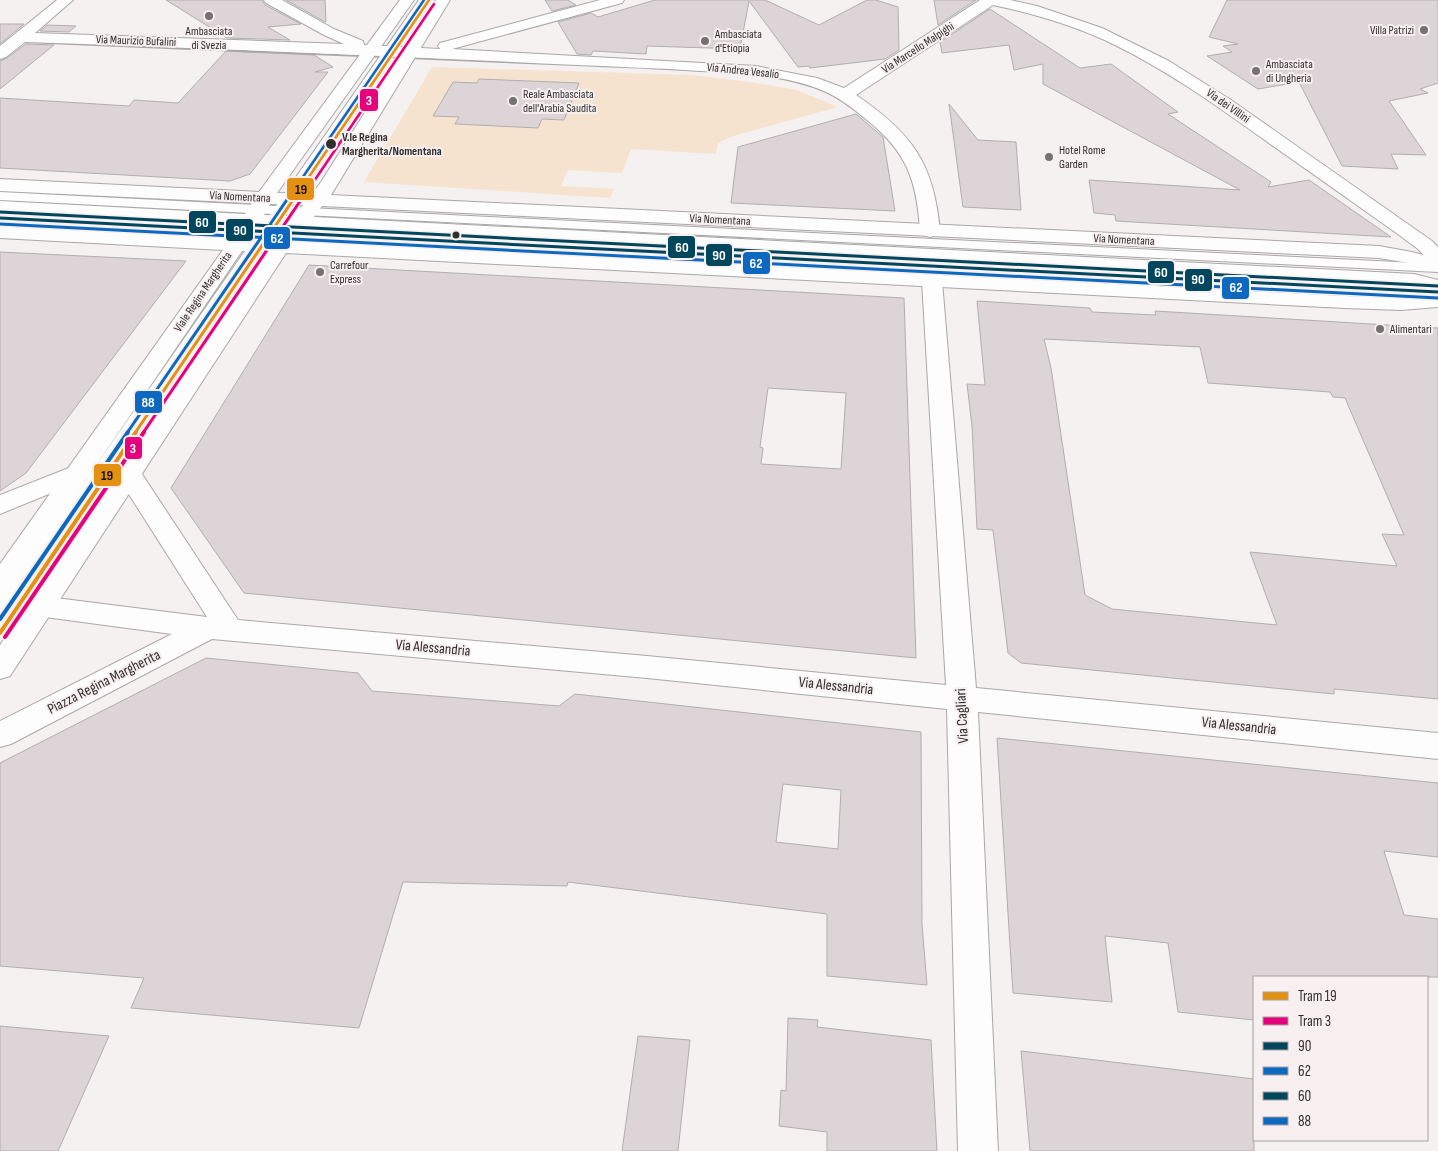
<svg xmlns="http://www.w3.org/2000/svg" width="1438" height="1151" viewBox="0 0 1438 1151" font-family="'Sofia Sans Condensed',sans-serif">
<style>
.green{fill:#f5e3d0}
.building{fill:#ddd4d8;stroke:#b1aeaf;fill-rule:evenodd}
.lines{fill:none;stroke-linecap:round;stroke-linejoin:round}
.lane-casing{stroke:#aaa7a7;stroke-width:2}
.street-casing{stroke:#aaa7a7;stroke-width:2}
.secondary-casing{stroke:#aaa7a7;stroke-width:2}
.lane{fill:#fefdfd;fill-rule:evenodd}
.street{fill:#fefdfd;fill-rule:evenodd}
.secondary{fill:#fefdfd;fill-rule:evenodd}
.bus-1-casing{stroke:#f7eff0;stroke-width:6}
.bus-2-casing{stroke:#f7eff0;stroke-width:6}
.bus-3-casing{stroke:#f7eff0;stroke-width:6}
.bus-4-far2-casing{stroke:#f7eff0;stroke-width:5}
.bus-4-far1-casing{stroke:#f7eff0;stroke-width:6}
.bus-4-casing{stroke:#f7eff0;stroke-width:8}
.bus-1{stroke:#00475d;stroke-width:3}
.bus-2{stroke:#0c69bf;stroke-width:3}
.bus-3{stroke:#00475d;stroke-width:3}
.bus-4-far2{stroke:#0c69bf;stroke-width:2.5}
.bus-4-far1{stroke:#0c69bf;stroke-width:3}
.bus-4{stroke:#0c69bf;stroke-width:4}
.tram-1-far2-casing{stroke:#f7eff0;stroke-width:5}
.tram-1-far1-casing{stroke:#f7eff0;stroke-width:6}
.tram-1-casing{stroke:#f7eff0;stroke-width:8}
.tram-2-far2-casing{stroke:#f7eff0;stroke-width:5}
.tram-2-far1-casing{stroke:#f7eff0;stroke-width:6}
.tram-2-casing{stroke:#f7eff0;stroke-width:8}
.tram-1-far2{stroke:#e49111;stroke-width:2.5}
.tram-1-far1{stroke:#e49111;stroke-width:3}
.tram-1{stroke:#e49111;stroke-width:4}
.tram-2-far2{stroke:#e5007d;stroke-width:2.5}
.tram-2-far1{stroke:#e5007d;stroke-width:3}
.tram-2{stroke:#e5007d;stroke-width:4}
.poi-dot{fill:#767272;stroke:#f7eff0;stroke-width:2}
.stop-dot{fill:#312e2e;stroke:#f7eff0;stroke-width:2}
.labels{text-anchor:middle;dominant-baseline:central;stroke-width:4;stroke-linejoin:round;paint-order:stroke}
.far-poi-label{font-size:12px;fill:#312e2e;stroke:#f7eff0;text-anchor:start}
.far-street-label{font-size:12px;fill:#312e2e;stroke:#f7eff0}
.far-stop-label{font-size:12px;font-weight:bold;fill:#312e2e;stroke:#f7eff0;text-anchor:start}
.street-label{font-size:15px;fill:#312e2e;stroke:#f7eff0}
.line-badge{stroke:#f7eff0;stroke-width:2}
.badge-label{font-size:14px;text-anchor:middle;font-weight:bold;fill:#fff}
.pale-badge-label{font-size:14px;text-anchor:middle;font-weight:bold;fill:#111}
</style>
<rect width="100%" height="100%" fill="#f5f1f1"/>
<path class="green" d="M 432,67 L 692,75 L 750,82 L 797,90 L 838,107 L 730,137 L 718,143 L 716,154 L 631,149 L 622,173 L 568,170 L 561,186 L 614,189 L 610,198 L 364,182 Z"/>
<path class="building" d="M 166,0 L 262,0 L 265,5 L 301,24 L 268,27 L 290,40 L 227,38 Z
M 286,0 L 325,0 L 326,22 L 325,22 Z
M 545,0 L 568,0 L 576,5 L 552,11 Z
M 655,0 L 765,0 L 819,25 L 867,0 L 876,0 L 898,7 L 899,50 L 885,59 L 810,68 L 809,66 L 798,67 L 749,1 L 740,49 L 647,46 L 646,54 L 593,51 L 591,55 L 577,54 L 558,22 L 591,13 L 598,17 Z
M 934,0 L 976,0 L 938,25 Z
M 1227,0 L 1438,0 L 1438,83 L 1420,89 L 1428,93 L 1389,101 L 1426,155 L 1391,154 L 1398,169 L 1342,166 L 1299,82 L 1258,89 L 1207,56 L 1232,52 L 1223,46 L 1238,44 L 1209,37 Z
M 990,9 L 1080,68 L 1111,64 L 1178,112 L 1168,114 L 1271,182 L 1268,187 L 1309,180 L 1391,237 L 1116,221 L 1115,215 L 1094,213 L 1089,180 L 1240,190 L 1043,84 L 1043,64 L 1014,70 L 1009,45 L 942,53 L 940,42 Z
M 0,24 L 24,24 L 0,44 Z
M 47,25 L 76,26 L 69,32 L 40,31 Z
M 26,44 L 54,45 L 0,89 L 0,61 L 7,58 Z
M 226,51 L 314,55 L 333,67 L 315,72 L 328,72 L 250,174 L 230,181 L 0,168 L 0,98 L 129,106 L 134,100 L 178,103 Z
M 479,79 L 579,83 L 564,120 L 542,119 L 538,128 L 455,124 L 459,117 L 433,116 L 453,82 L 477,83 Z
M 949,104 L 978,140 L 1016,142 L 1021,210 L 963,207 Z
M 856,114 L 883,137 L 895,211 L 731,203 L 738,147 Z
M 0,252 L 186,261 L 26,473 L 0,491 Z
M 309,265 L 904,298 L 916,658 L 244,593 L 171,488 ZM 768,388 L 846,393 L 841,469 L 761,464 L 763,448 L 760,447 Z
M 977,301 L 1090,308 L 1092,312 L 1156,315 L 1155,311 L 1438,328 L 1438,699 L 1334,689 L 1334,694 L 1021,663 L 1008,653 L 993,530 L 977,529 L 972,426 L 967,384 L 985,385 ZM 1044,339 L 1200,347 L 1208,383 L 1330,392 L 1333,397 L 1345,398 L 1404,535 L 1382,534 L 1397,566 L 1250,552 L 1277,625 L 1112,609 L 1085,595 L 1051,368 Z
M 206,658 L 358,673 L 372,691 L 559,706 L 575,694 L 921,732 L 922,924 L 927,985 L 827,976 L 827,914 L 568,882 L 567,886 L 403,882 L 359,1028 L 131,1008 L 144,978 L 0,966 L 0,763 ZM 783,784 L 841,790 L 838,849 L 776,842 Z
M 997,738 L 1438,783 L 1438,857 L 1384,851 L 1404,915 L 1438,919 L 1438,977 L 1254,977 L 1254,1020 L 1178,1012 L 1168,943 L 1105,936 L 1112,1002 L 1013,993 Z
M 788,1018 L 818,1020 L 817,1027 L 931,1040 L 937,1151 L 827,1151 L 827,1132 L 779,1126 L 781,1090 L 786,1091 Z
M 0,1026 L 109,1036 L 58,1151 L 0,1151 Z
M 638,1036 L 690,1040 L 678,1151 L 622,1151 Z
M 1021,1051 L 1254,1079 L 1254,1151 L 1030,1151 Z"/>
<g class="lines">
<defs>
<path id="lane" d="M 419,0 L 429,0 L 289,207 L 1438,264 L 1438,272 L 284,214 L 275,228 L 1438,288 L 1438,296 L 269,236 L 7,624 L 0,626 L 0,604 L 256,235 L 0,222 L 0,214 L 261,227 L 271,214 L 0,200 L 0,192 L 276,206 Z"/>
<path id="street" d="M 57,0 L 73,0 L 35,33 L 344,44 L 324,35 L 266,3 L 264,0 L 282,0 L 334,29 L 363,41 L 364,45 L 440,49 L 438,46 L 440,43 L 600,0 L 624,0 L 622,3 L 452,49 L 756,66 L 817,78 L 844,88 L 980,0 L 1010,0 L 1037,6 L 1102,28 L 1169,61 L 1231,100 L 1432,241 L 1438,247 L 1438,265 L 1431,263 L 1418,249 L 1395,232 C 1350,200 1304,168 1259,136 C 1213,103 1166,70 1115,45 C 1076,26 1035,14 993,5 L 856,95 C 912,133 934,163 940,231 L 937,235 L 930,237 L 923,235 L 920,231 C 917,181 907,152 867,120 C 854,109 841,99 826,92 C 787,75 742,73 700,71 C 659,68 618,67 577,65 C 393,56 209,48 25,42 L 6,57 L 0,59 L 0,46 Z
M 932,275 L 939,277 L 942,281 L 976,688 L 1438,733 L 1438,759 L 978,712 L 998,1151 L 958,1151 L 947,709 L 647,678 L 212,639 L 11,744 L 0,747 L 0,721 L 172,634 L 0,611 L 0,591 L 207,617 L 116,474 L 120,468 L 129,466 L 138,468 L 238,620 L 647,656 L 946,685 L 922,281 L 925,277 Z
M 79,464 L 88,466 L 92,472 L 88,478 L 0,514 L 0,495 Z"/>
<path id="secondary" d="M 400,0 L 414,0 L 277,193 L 312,194 L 321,182 L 436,0 L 450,0 L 331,195 L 1379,246 L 1412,252 L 1438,259 L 1438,272 L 1409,263 L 1379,258 L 322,206 L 314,217 L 1414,274 L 1438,280 L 1438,293 L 1413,286 L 305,229 L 295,241 L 1344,296 L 1401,298 L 1438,295 L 1438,307 L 1401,310 L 1344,308 L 286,253 L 10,676 L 0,679 L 0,645 L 266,252 L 242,251 L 10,592 L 0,595 L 0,564 L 223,250 L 0,238 L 0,226 L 230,238 L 238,225 L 0,213 L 0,201 L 245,214 L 252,203 L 0,191 L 0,179 L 259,192 ZM 270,204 L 303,205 L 294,216 L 264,215 ZM 257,226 L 285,228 L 275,240 L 249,239 Z"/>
</defs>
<use href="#lane" class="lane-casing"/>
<use href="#street" class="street-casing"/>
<use href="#secondary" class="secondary-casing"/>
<use href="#lane" class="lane"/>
<use href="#street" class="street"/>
<use href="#secondary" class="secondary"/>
<defs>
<path id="bus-1" d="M 0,218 L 1438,292"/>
<path id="bus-2" d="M 0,224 L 1438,298"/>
<path id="bus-3" d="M 0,212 L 1438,286"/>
<path id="bus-4-far2" d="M 294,190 L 424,0"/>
<path id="bus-4-far1" d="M 127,433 L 295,188"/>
<path id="bus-4" d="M 0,619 L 128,432"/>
</defs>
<use href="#bus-1" class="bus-1-casing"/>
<use href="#bus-2" class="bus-2-casing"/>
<use href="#bus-3" class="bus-3-casing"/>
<use href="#bus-4-far2" class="bus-4-far2-casing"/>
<use href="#bus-4-far1" class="bus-4-far1-casing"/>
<use href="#bus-4" class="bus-4-casing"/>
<use href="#bus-1" class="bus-1"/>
<use href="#bus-2" class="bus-2"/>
<use href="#bus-3" class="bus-3"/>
<use href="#bus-4-far2" class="bus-4-far2"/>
<use href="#bus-4-far1" class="bus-4-far1"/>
<use href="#bus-4" class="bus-4"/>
<defs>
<path id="tram-1-far2" d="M 300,190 L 429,0"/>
<path id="tram-1-far1" d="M 135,433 L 301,188"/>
<path id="tram-1" d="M 0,633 L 136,432"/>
<path id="tram-2-far2" d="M 308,190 L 434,4"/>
<path id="tram-2-far1" d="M 143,433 L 309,188"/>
<path id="tram-2" d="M 5,637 L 144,432"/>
</defs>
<use href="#tram-1-far2" class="tram-1-far2-casing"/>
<use href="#tram-1-far1" class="tram-1-far1-casing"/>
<use href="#tram-1" class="tram-1-casing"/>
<use href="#tram-2-far2" class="tram-2-far2-casing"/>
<use href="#tram-2-far1" class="tram-2-far1-casing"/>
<use href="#tram-2" class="tram-2-casing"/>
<use href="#tram-1-far2" class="tram-1-far2"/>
<use href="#tram-1-far1" class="tram-1-far1"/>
<use href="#tram-1" class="tram-1"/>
<use href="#tram-2-far2" class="tram-2-far2"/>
<use href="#tram-2-far1" class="tram-2-far1"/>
<use href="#tram-2" class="tram-2"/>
</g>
<g class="poi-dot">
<circle cx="209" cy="16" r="5"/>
<circle cx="1424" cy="30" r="5"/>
<circle cx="705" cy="41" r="5"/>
<circle cx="1256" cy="71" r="5"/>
<circle cx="513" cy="101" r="5"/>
<circle cx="1049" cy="157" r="5"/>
<circle cx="320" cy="272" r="5"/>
<circle cx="1380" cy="329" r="5"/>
</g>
<g class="stop-dot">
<circle cx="331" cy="144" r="6"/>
<circle cx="456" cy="235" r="4.5"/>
</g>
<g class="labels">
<g class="far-poi-label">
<text x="1414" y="30" text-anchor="end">Villa Patrizi</text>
<text x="209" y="31" text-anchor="middle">Ambasciata<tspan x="209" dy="14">di Svezia</tspan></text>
<text x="715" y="34">Ambasciata<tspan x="715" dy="14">d'Etiopia</tspan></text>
<text x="1266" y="64">Ambasciata<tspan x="1266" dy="14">di Ungheria</tspan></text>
<text x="523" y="94">Reale Ambasciata<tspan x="523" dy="14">dell'Arabia Saudita</tspan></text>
<text x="1059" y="150">Hotel Rome<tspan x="1059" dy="14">Garden</tspan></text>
<text x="330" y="265">Carrefour<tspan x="330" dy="14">Express</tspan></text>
<text x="1390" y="329">Alimentari</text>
</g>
<g class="far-street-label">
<text transform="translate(136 41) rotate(2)">Via Maurizio Bufalini</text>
<text transform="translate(918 48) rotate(-33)">Via Marcello Malpighi</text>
<text transform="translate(743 71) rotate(6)">Via Andrea Vesalio</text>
<text transform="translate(1228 106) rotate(35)">Via dei Villini</text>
<text transform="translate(240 197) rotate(3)">Via Nomentana</text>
<text transform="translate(720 220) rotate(3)">Via Nomentana</text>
<text transform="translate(1124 240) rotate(3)">Via Nomentana</text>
<text transform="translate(203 292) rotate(-56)">Viale Regina Margherita</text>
</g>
<g class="far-stop-label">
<text x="342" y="137">V.le Regina<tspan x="342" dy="14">Margherita/Nomentana</tspan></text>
</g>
<g class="street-label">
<text transform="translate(433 648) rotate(5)">Via Alessandria</text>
<text transform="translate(104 682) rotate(-27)">Piazza Regina Margherita</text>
<text transform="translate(836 686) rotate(6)">Via Alessandria</text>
<text transform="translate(962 716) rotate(-93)">Via Cagliari</text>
<text transform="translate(1239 726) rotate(6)">Via Alessandria</text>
</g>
</g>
<g class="line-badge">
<rect x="359" y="88" width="20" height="24" rx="5" fill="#e5007d"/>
<rect x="286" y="177" width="29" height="24" rx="5" fill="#e49111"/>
<rect x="188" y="210" width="29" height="24" rx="5" fill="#00475d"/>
<rect x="225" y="218" width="29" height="24" rx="5" fill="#00475d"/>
<rect x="263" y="226" width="28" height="24" rx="5" fill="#0c69bf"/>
<rect x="667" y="235" width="29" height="24" rx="5" fill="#00475d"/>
<rect x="705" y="243" width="28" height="24" rx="5" fill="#00475d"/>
<rect x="742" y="251" width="29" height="24" rx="5" fill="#0c69bf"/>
<rect x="1147" y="260" width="28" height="24" rx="5" fill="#00475d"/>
<rect x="1184" y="268" width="29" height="24" rx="5" fill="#00475d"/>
<rect x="1221" y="276" width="29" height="24" rx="5" fill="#0c69bf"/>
<rect x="134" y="390" width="29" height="24" rx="5" fill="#0c69bf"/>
<rect x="124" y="436" width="19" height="24" rx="5" fill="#e5007d"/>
<rect x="93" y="463" width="29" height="24" rx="5" fill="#e49111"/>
</g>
<g class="badge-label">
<text x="369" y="105">3</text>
<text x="202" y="227">60</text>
<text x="240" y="235">90</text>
<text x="277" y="243">62</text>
<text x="682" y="252">60</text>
<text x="719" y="260">90</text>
<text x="756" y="268">62</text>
<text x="1161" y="277">60</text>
<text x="1198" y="284">90</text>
<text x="1236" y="292">62</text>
<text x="148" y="407">88</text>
<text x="133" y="453">3</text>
</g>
<g class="pale-badge-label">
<text x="301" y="194">19</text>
<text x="107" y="480">19</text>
</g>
<rect x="1253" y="976" width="175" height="165" fill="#f7eff0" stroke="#a8a2a2"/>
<rect x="1263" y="992" width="25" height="8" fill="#e49111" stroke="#a8a2a2"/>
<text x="1298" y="1001" font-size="15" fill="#312e2e">Tram 19</text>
<rect x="1263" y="1017" width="25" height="8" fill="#e5007d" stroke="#a8a2a2"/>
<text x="1298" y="1026" font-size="15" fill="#312e2e">Tram 3</text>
<rect x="1263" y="1042" width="25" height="8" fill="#00475d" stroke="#a8a2a2"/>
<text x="1298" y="1051" font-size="15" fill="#312e2e">90</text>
<rect x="1263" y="1067" width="25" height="8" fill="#0c69bf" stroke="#a8a2a2"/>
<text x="1298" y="1076" font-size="15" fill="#312e2e">62</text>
<rect x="1263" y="1092" width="25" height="8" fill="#00475d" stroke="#a8a2a2"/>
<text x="1298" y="1101" font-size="15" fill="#312e2e">60</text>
<rect x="1263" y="1117" width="25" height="8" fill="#0c69bf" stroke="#a8a2a2"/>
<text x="1298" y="1126" font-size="15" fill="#312e2e">88</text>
</svg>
